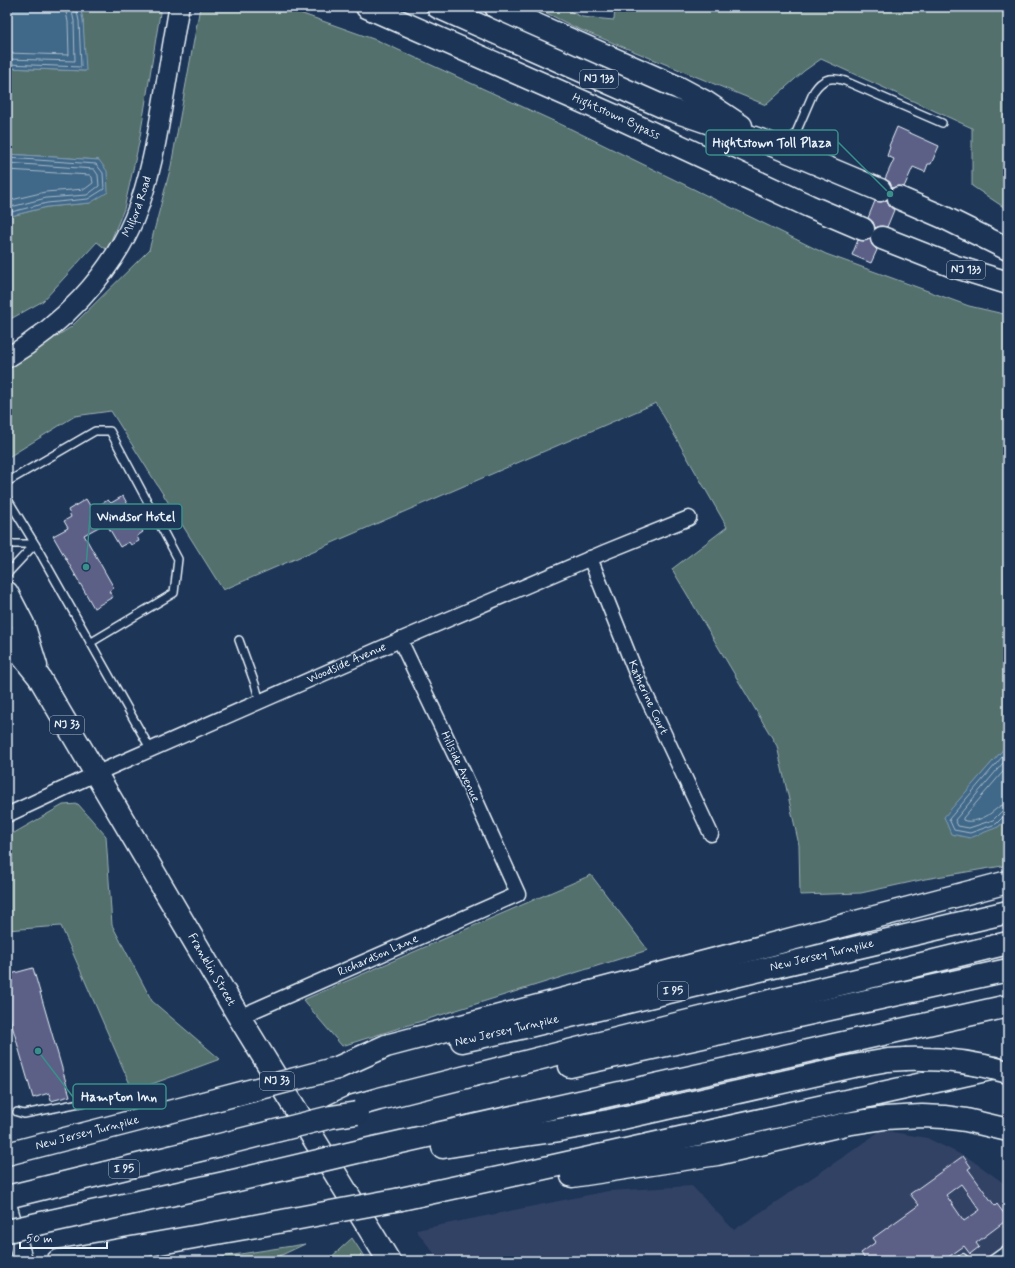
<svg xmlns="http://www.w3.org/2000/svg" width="1015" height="1268" viewBox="0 0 1015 1268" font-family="Mynerve,sans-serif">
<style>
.built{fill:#304265}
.green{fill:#536f6d;stroke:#9eb0b2}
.water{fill:#406788;stroke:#839eb5}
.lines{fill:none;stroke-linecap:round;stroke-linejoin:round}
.shore{stroke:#a5bacb;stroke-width:1}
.building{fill:#5b6187;stroke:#e8f1f8;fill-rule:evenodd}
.lane-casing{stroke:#e8f1f8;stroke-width:10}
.street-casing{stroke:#e8f1f8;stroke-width:17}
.secondary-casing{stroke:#e8f1f8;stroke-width:22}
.primary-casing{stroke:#e8f1f8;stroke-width:25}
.highway-casing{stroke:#e8f1f8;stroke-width:25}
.lane{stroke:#1d3557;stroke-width:7}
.street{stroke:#1d3557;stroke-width:14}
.secondary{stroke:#1d3557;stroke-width:19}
.primary{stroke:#1d3557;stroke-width:22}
.highway{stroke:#1d3557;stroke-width:22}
.highway-bridge-casing{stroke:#e8f1f8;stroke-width:25;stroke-linecap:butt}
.highway-bridge{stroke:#1d3557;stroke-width:22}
.labels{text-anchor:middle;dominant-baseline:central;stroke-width:3;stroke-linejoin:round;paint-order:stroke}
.shield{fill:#1d3557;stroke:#abb9c8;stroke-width:1}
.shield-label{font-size:11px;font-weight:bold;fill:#e8f1f8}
.street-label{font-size:12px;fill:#e8f1f8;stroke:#1d3557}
.leader{fill:none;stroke:#3a8f8a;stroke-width:1.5}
.callout-dot{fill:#3a8f8a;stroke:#1d3557;stroke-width:1.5}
.callout{fill:#1d3557;stroke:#3a8f8a;stroke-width:1.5}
.callout-label{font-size:13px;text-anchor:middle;font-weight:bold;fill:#e8f1f8}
</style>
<rect width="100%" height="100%" fill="#1d3557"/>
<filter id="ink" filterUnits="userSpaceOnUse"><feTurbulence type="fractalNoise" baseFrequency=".025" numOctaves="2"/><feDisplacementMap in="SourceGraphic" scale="8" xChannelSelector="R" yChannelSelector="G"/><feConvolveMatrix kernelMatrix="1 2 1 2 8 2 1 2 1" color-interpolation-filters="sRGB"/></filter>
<g filter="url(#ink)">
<path class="built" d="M 881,1130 L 927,1138 L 970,1159 L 1008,1186 L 1008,1261 L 440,1261 L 416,1230 L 608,1191 L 692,1186 L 734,1230 L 861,1145 Z"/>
<path class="green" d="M 80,7 L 161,7 L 139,143 L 124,209 L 107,250 L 97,242 L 43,301 L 7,321 L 7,217 L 47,207 L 90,203 L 99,160 L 7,154 L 7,68 L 85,71 L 83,20 Z
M 200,7 L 283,7 L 379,41 L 571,129 L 826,254 L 969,306 L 1008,315 L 1008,744 L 944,818 L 998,827 L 1008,818 L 1008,865 L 925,879 L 861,893 L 800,895 L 799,845 L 777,746 L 672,569 L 727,527 L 656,403 L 223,590 L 111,411 L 75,416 L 7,458 L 7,368 L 71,327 L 149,250 L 171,166 Z
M 535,7 L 561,7 L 582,17 L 614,20 L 615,7 L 1008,7 L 1008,210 L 972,186 L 972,128 L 821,59 L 804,71 L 766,105 L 574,27 Z
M 78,804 L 106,836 L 112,925 L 152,1001 L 220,1059 L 133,1091 L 61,926 L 7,930 L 7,837 L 63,805 Z
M 591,875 L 648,950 L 342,1046 L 303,1000 Z
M 352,1238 L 367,1261 L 327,1261 Z
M 305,1244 L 269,1261 L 195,1261 Z"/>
<path class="water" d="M 7,7 L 80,7 L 83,20 L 86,71 L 7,68 Z
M 7,154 L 99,160 L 107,171 L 108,192 L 90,203 L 47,207 L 7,217 Z
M 1008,744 L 1008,818 L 998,827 L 970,838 L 951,834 L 944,817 Z"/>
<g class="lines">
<path class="shore" d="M 7,53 L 69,55 L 68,22 L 65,7
M 7,59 L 75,61 L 74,21 L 71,7
M 7,64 L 81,67 L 79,21 L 76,7
M 7,158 L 96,164 L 103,173 L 104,189 L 88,199 L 47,203 L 7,213
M 7,163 L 94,169 L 98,175 L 99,186 L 87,195 L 46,198 L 7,208
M 7,170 L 90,175 L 92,177 L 93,183 L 85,189 L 45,192 L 7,201
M 1008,750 L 949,819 L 954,830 L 970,833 L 996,824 L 1004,816 L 1008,815
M 1008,757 L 955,820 L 958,826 L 969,828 L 993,820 L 1002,811 L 1008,810
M 1008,766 L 963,818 L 963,820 C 970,824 985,818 991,813 C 997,809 1000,804 1008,804"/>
</g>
<path class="building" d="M 897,127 L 939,146 L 931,164 L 928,164 L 925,172 L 913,167 L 904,187 L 898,186 L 892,188 L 890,182 L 885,179 L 894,159 L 887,156 L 890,147 L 889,146 Z
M 887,200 L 889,206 L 894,210 L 887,227 L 881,226 L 875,228 L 873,222 L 868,218 L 875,201 L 881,202 Z
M 870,239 L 872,245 L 877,250 L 871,263 L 852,255 L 858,240 L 864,241 Z
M 123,496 L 143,532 L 137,536 L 139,541 L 131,545 L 129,542 L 120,547 L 106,523 L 84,535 L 114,588 L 109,591 L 113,597 L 94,608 L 53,536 L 68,528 L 64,521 L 71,517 L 68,510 L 86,499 L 92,509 L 108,500 L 111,503 Z
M 33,968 L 70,1096 L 51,1101 L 49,1093 L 33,1098 L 7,1008 L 7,975 Z
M 963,1156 L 971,1167 L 968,1169 L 995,1206 L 997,1204 L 1008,1219 L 976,1243 L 979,1247 L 970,1254 L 964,1246 L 943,1261 L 866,1261 L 861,1253 L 876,1242 L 873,1238 L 919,1205 L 910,1194 ZM 961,1184 L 980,1210 L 964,1221 L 946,1195 Z"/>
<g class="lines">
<defs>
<path id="lane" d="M 789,149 L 814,91 C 822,79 831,76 845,81 L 942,123
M 7,482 L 95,431 L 110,431 L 178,559 L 174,593 L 90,643
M 7,498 L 35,544 L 151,750
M 7,544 L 35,544
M 7,574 L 35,544
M 239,640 L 255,684 L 260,702
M 17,1112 L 24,1114 L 90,1101 L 121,1092
M 959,1261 L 963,1258 L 966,1261
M 990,1261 L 1008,1248"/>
<g id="street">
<path id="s1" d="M 590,558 L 638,678 L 711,834"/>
<path id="s2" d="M 7,815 L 95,774 L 400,640 L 605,552 L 689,518"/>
<path id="s3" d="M 239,1017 L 518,894 L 464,774 L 400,640"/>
</g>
<g id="secondary">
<path id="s4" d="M 7,358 C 61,326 109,277 134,219 C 150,180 157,138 164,96 C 169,67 174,37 179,7"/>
<path d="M 7,1206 L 23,1261"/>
</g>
<g id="primary">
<path d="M 7,593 L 23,624 L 36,666"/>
<path id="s5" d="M 7,637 L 39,677 L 239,1017 L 389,1261"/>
</g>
<g id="highway">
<path id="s6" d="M 367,7 L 615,116 L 809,206 L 863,229"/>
<path d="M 438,7 L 666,108 L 763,141 L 880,190"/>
<path d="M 496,7 L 679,88 L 705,102 L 741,126"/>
<path d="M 899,198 L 943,217 L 1008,249"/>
<path d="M 882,238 L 953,266 L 1008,283"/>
<path id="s7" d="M 462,1041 L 529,1026 L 722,979 L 1008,912"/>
<path d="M 570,1066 L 1008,970"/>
<path d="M 337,1068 L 386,1046 L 1008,882"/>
<path d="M 335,1115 L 354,1106 L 379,1099 L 652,1030 L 1008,943"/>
<path d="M 443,1147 L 480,1141 L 559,1130 L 609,1121 L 854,1066 L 888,1060 L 905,1059"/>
<path d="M 365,1150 L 1008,1006"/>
<path id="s8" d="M 7,1154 L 192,1106"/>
<path d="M 572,1176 L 717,1154 L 846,1124 L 885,1118 L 922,1116 L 944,1117 L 966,1120 L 1008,1130"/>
<path d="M 7,1197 L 216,1146"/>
<path d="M 401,1199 L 531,1171 L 995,1068"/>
<path d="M 42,1223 L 229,1182"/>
<path d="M 58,1261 L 245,1228"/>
</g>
</defs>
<use href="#lane" class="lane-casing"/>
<use href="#street" class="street-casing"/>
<use href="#secondary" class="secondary-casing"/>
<use href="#primary" class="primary-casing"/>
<use href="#highway" class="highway-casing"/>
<use href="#lane" class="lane"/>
<use href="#street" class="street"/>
<use href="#secondary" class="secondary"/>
<use href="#primary" class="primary"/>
<use href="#highway" class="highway"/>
<defs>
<path id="highway-bridge" d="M 905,1059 C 941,1058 974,1062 1008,1072
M 192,1106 L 337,1068
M 216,1146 L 331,1117 L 357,1113
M 229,1182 L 365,1150
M 245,1228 L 401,1199
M 7,1231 L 42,1223"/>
</defs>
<use href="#highway-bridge" class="highway-bridge-casing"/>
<use href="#highway-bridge" class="highway-bridge"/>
</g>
</g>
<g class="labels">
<g class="shield">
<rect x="580" y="70" width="38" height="18" rx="3"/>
<rect x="947" y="261" width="38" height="18" rx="3"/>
<rect x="50" y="716" width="34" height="18" rx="3"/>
<rect x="658" y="982" width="30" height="18" rx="3"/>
<rect x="260" y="1072" width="34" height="18" rx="3"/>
<rect x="109" y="1160" width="30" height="18" rx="3"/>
</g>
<g class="shield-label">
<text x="599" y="79">NJ 133</text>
<text x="966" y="270">NJ 133</text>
<text x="67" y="725">NJ 33</text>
<text x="673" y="991">I 95</text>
<text x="277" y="1081">NJ 33</text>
<text x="124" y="1169">I 95</text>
</g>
<g class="street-label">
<text stroke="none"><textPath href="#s6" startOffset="272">Hightstown Bypass</textPath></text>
<text stroke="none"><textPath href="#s4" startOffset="204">Milford Road</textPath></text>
<text stroke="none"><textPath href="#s2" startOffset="372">Woodside Avenue</textPath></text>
<text stroke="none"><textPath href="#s1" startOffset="151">Katherine Court</textPath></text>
<text transform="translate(460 767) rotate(65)">Hillside Avenue</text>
<text stroke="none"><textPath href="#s7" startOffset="370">New Jersey Turnpike</textPath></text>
<text stroke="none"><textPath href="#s3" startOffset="152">Richardson Lane</textPath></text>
<text stroke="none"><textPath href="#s5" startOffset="391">Franklin Street</textPath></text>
<text transform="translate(507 1031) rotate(-13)">New Jersey Turnpike</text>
<text stroke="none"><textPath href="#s8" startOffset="83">New Jersey Turnpike</textPath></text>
</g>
</g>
<path class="leader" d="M890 194L838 142M86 567L90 516M38 1051L73 1097"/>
<g class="callout-dot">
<circle cx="890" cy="194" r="4"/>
<circle cx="86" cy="567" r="4"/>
<circle cx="38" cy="1051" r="4"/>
</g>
<g class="callout">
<rect x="706" y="130" width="132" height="25" rx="4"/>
<rect x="90" y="504" width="92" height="25" rx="4"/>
<rect x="73" y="1084" width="93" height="25" rx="4"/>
</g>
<g class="callout-label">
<text x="772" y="147">Hightstown Toll Plaza</text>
<text x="136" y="521">Windsor Hotel</text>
<text x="119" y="1101">Hampton Inn</text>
</g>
<rect width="1015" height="1268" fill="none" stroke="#1d3557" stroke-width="24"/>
<rect x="12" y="12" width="991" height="1244" fill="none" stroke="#e8f1f8" stroke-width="1.5" filter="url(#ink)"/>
<path d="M20 1242v6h87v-6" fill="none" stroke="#e8f1f8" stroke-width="2"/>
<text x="26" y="1242" font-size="12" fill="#e8f1f8" stroke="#1d3557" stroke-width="3" paint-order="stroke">50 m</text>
</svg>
